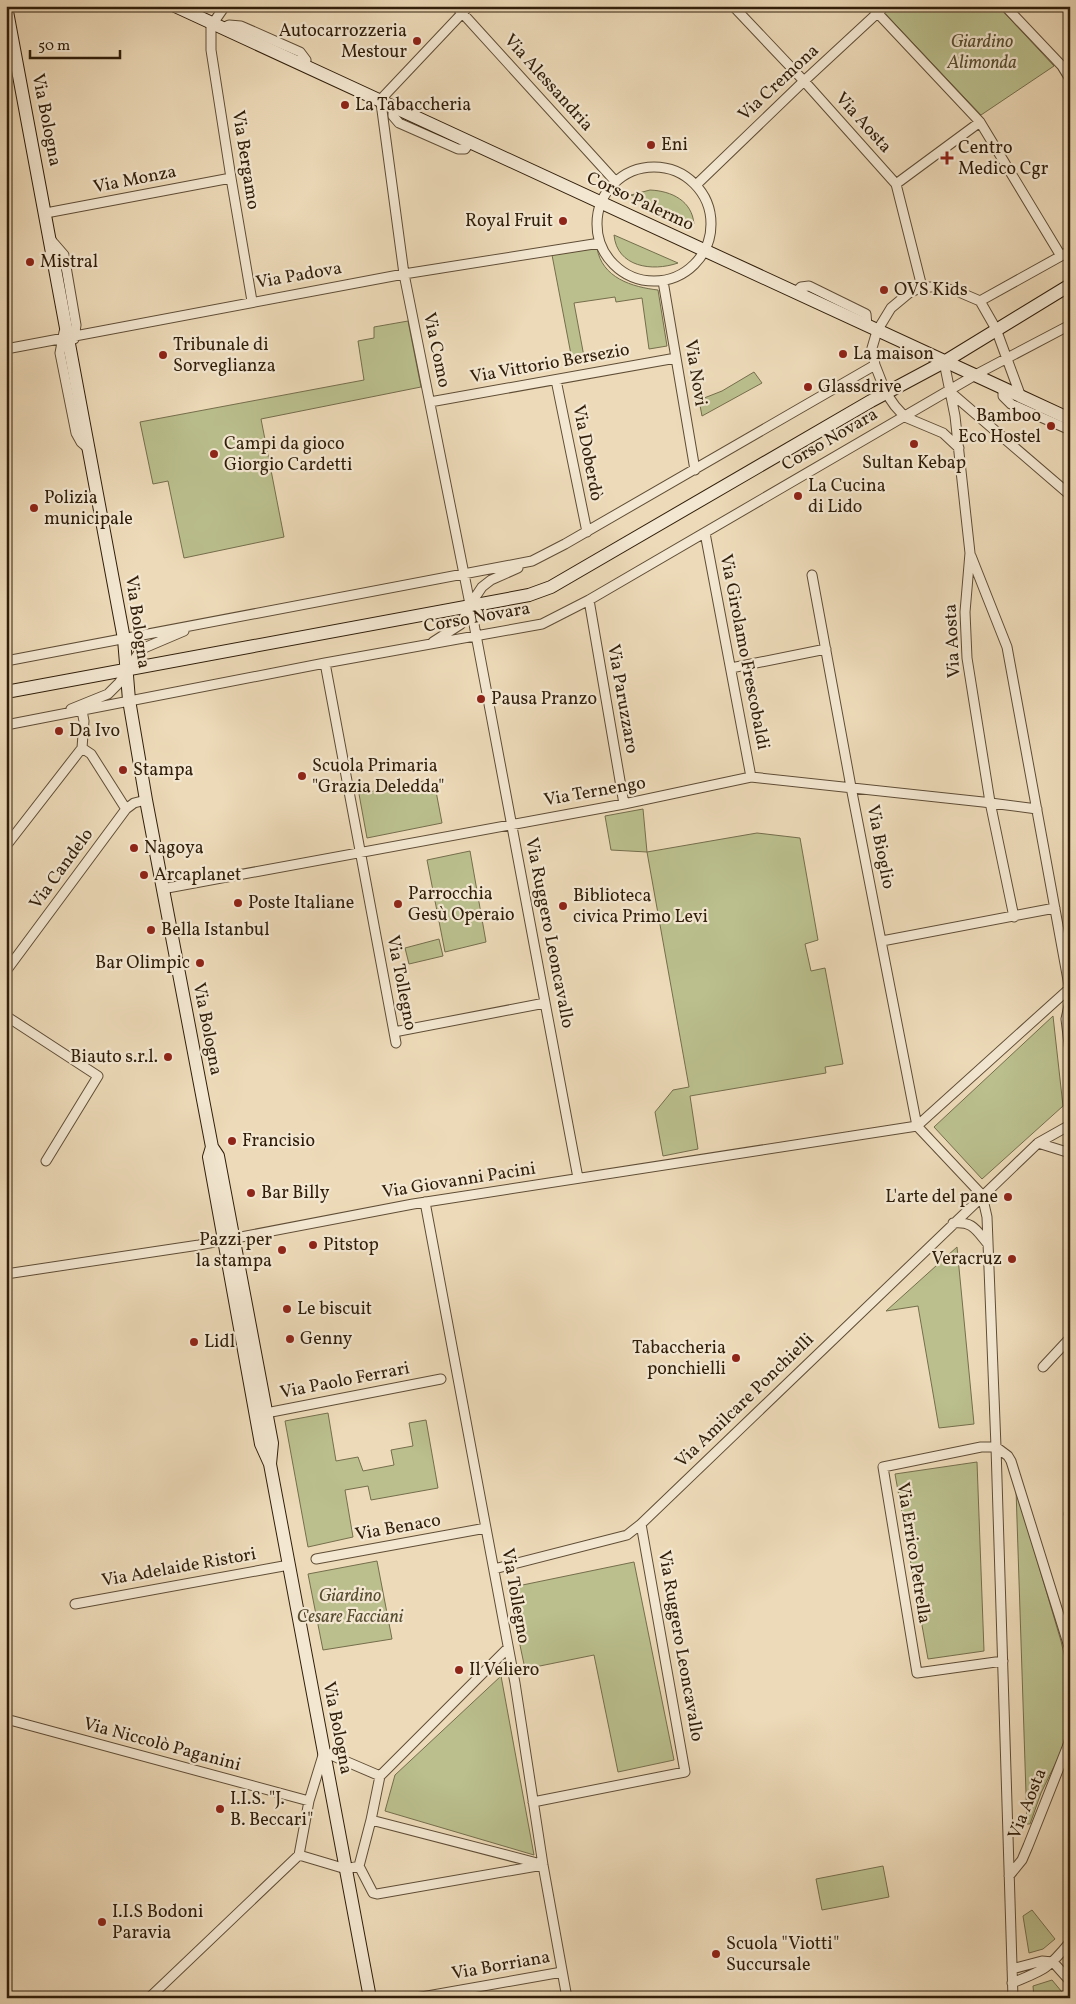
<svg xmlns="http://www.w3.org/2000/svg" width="1076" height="2004" viewBox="0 0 1076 2004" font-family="Vollkorn,serif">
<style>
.green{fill:#babf8d;stroke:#756e4c}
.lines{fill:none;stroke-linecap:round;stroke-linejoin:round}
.street-casing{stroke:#5f4d36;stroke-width:11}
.secondary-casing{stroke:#301e0a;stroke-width:14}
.street{stroke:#f3e7d1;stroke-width:9}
.secondary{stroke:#f3e7d1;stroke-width:12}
.poi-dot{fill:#8f2418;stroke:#f3e7d1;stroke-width:2}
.labels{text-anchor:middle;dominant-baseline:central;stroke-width:4.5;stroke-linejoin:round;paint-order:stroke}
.poi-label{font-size:18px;fill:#301e0a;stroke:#f3e7d1;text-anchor:start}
.park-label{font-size:18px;font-style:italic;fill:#594e31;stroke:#f3e7d1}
.street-label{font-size:18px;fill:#301e0a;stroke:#f3e7d1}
</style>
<rect width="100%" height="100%" fill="#eddab8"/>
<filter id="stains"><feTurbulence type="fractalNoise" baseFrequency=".004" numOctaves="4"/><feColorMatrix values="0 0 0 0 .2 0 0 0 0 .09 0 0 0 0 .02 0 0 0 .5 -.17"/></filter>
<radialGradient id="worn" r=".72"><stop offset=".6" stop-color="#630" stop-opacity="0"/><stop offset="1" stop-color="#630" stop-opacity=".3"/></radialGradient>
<path class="green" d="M 878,6 L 998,6 L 1054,66 L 981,115 Z
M 650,190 C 672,191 692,201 694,224 L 631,195 Z
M 614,235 L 678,263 C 652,272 617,267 614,235 Z
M 597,248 C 602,278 632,287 658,290 L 667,346 L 649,349 L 642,298 L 616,302 L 615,297 L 574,303 L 585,362 L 573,365 L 552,255 Z
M 408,321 L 421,387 L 261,419 L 284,537 L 184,558 L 168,481 L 153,484 L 140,422 L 364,380 L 358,341 L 374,338 L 374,327 Z
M 754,372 L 762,383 L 702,416 L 699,400 L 722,391 Z
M 424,781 L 425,788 L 435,786 L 442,823 L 367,838 L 359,794 Z
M 643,809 L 647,852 L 757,833 L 800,838 L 818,940 L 805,944 L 811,971 L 825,968 L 843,1064 L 825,1067 L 826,1073 L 690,1096 L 698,1149 L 663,1156 L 655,1112 L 673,1090 L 689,1087 L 647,852 L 611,850 L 605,816 Z
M 470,851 L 486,942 L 445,952 L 427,860 Z
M 439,939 L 443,956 L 409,964 L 405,948 Z
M 1053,1016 L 1063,1106 L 982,1179 L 934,1127 Z
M 957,1247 L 974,1424 L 939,1428 L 918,1306 L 886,1311 Z
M 328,1413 L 336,1461 L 358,1457 L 363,1471 L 394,1465 L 391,1450 L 413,1446 L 409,1423 L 426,1420 L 438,1488 L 371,1500 L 368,1486 L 345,1490 L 353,1537 L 308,1547 L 285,1421 Z
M 977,1462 L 984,1651 L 928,1659 L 895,1474 Z
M 1016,1489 L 1061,1641 L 1069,1675 L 1067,1731 L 1064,1740 L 1062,1750 L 1041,1793 L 1030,1824 L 1027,1824 Z
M 377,1561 L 392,1639 L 323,1650 L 308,1574 Z
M 634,1562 L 674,1760 L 618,1772 L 594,1655 L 525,1669 L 508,1588 Z
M 501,1676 L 534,1855 L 385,1811 L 395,1775 Z
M 883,1866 L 889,1897 L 822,1910 L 816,1879 Z
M 1032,1910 L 1055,1939 L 1043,1949 L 1029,1953 L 1023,1916 Z
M 1052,1980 L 1067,1998 L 1034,1998 L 1033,1986 Z"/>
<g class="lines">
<defs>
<path id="street" d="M 225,6 L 211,26 L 211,50 L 231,178 L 252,301
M 456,6 L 615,181
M 469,6 L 383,97 L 381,103 L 404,274 L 473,619 L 578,1178
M 733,6 L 804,81 L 896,184 L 922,287
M 871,6 L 980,122 L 1061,256
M 1005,6 L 1062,66 L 1070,79
M 223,28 L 229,25 L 241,26 L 300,52 L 306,60 L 304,65
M 393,106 L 393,116 L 399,123 L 458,149 L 465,149 L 470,142
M597 224a57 57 0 1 1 114 0a57 57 0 1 1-114 0Z
M 896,184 L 980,122
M 696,185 L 804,81 L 885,6
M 46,213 L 231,178
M 51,240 L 64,255 L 76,325 L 74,339
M 663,281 L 695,470
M 795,293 L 801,287 L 809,286 L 866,314 L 867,326
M 980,301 L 1070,251
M 64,332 L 60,353 L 76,433 L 81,442 L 89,449
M 6,349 L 404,274 L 600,243
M 944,362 L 955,416 L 970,553 L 965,612 L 967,658 L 990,802 L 1014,917
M 556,380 L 587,532
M 1003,388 L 1003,396 L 1011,404 L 1070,430
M 949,391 L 1070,495
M 430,402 L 676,358
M 959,448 L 943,433 L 905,417 L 895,406 L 886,393 L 875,365 L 872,348 L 877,331 L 891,308 L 909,293 L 922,287 L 942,287 L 959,292 L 980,301 L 996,329 L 1021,397
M 705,533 L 751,777
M 971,556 L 1007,647 L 1070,991
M 812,575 L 851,787 L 917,1126
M 589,600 L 624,804
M 433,642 L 461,624 L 470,605 L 482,587 L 491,580 L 518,568
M 6,661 L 532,561 L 565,544 L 875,365
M 325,663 L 396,1043
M 731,668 L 826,649
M 71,709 L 108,694 L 119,683 L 138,654 L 144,648 L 184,631
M 82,711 L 84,721 L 82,748
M 6,725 L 325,663 L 542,624 L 589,600 L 977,374 L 1070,325
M 82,748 L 91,754 L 126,809
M 6,846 L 82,748
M 162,889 L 624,804 L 751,777 L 983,802 L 1037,809
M 882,941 L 1055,908
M 6,971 L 126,809 L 134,803 L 146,800
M 1070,1001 L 1066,1019 L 1070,1052
M 6,1016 L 98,1076 L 46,1161
M 394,1032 L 545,1003
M 917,1126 L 1070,988
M 917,1126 L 982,1195
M 1038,1143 L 1070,1153
M 982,1195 L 987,1217 L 996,1447 L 1013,1998
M 425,1202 L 515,1683 L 543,1865 L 567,1998
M 953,1223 C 973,1221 976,1230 988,1244
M 6,1274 L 199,1245 L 413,1204 L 917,1126
M 1043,1367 L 1070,1338
M 261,1414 L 441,1379
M 1069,1514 L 1070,1513
M 316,1559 L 486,1528
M 494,1569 L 627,1535 L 641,1524 L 1038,1143 L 1070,1125
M 75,1604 L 289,1565
M 1003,1661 L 917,1673 L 883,1467 L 981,1447 L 996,1447 L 1008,1456 L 1011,1461 L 1070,1650
M 6,1719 L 309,1801
M 324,1752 L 380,1776 L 371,1820 L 359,1866 L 346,1869 L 299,1855 L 309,1801 Z
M 380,1776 L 508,1648
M 533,1802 L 685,1772 L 641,1524
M 371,1820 L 541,1864
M 359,1866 L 373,1893 L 377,1894 L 543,1865
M 1009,1876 L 1022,1860 L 1028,1846 L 1070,1740
M 1012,1969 L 1042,1961 L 1053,1962 L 1070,1981
M 1012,1983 C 1044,1970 1048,1969 1070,1942
M 149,1998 L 299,1855
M 416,1998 L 562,1972"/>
<path id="secondary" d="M 6,6 L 124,639 L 129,700 L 146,800 L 212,1147 L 218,1156 L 272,1443 L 270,1464
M 175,6 L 1070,419
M 6,692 L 529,595 L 551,587 L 871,401 L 944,362 L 1070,285
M 212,1147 L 209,1157 L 261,1444 L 270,1464 L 370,1998"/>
</defs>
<use href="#street" class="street-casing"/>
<use href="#secondary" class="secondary-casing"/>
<use href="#street" class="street"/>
<use href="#secondary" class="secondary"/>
</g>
<g class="poi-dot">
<circle cx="417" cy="41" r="5"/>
<circle cx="345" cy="105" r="5"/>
<circle cx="651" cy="145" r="5"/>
<path d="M944.5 150.5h5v5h5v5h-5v5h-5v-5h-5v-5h5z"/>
<circle cx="563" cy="221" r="5"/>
<circle cx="30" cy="262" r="5"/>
<circle cx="884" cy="290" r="5"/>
<circle cx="843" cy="354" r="5"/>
<circle cx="163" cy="355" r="5"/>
<circle cx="808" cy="387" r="5"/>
<circle cx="1051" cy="426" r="5"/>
<circle cx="914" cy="444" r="5"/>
<circle cx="214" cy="454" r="5"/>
<circle cx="798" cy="496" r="5"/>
<circle cx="34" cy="508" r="5"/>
<circle cx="481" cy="699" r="5"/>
<circle cx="59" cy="731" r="5"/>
<circle cx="123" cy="770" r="5"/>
<circle cx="302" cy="776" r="5"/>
<circle cx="134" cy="848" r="5"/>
<circle cx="144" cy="875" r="5"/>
<circle cx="238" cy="903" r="5"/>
<circle cx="398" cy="904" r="5"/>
<circle cx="563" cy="906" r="5"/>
<circle cx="151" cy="930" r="5"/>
<circle cx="200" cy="963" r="5"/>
<circle cx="168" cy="1057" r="5"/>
<circle cx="232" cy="1141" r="5"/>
<circle cx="251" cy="1193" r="5"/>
<circle cx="1008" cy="1197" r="5"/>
<circle cx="313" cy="1245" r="5"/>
<circle cx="282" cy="1250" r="5"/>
<circle cx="1012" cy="1259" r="5"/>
<circle cx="287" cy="1309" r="5"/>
<circle cx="290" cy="1339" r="5"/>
<circle cx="194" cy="1342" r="5"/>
<circle cx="736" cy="1358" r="5"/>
<circle cx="459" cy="1670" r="5"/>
<circle cx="220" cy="1809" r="5"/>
<circle cx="102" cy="1922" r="5"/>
<circle cx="716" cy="1954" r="5"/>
</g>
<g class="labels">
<g class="poi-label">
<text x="407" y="31" text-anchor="end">Autocarrozzeria<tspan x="407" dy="21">Mestour</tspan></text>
<text x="355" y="105">La Tabaccheria</text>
<text x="661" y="145">Eni</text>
<text x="958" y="148">Centro<tspan x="958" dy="21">Medico Cgr</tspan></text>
<text x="553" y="221" text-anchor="end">Royal Fruit</text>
<text x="40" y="262">Mistral</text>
<text x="894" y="290">OVS Kids</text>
<text x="173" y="345">Tribunale di<tspan x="173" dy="21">Sorveglianza</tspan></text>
<text x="853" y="354">La maison</text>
<text x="818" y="387">Glassdrive</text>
<text x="1041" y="416" text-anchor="end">Bamboo<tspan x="1041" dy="21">Eco Hostel</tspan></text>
<text x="224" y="444">Campi da gioco<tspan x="224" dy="21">Giorgio Cardetti</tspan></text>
<text x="914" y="463" text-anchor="middle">Sultan Kebap</text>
<text x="808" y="486">La Cucina<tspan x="808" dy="21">di Lido</tspan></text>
<text x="44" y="498">Polizia<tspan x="44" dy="21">municipale</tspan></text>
<text x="491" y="699">Pausa Pranzo</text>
<text x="69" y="731">Da Ivo</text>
<text x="312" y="766">Scuola Primaria<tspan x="312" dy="21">"Grazia Deledda"</tspan></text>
<text x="133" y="770">Stampa</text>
<text x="144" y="848">Nagoya</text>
<text x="154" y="875">Arcaplanet</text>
<text x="408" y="894">Parrocchia<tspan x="408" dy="21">Gesù Operaio</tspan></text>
<text x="573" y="896">Biblioteca<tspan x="573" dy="21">civica Primo Levi</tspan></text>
<text x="248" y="903">Poste Italiane</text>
<text x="161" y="930">Bella Istanbul</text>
<text x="190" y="963" text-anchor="end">Bar Olimpic</text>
<text x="158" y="1057" text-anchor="end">Biauto s.r.l.</text>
<text x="242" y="1141">Francisio</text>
<text x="261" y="1193">Bar Billy</text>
<text x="998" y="1197" text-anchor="end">L'arte del pane</text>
<text x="272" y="1240" text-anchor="end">Pazzi per<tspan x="272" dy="21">la stampa</tspan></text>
<text x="323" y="1245">Pitstop</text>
<text x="1002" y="1259" text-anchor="end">Veracruz</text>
<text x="297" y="1309">Le biscuit</text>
<text x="300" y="1339">Genny</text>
<text x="204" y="1342">Lidl</text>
<text x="726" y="1348" text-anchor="end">Tabaccheria<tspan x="726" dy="21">ponchielli</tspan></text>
<text x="469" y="1670">Il Veliero</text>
<text x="230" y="1799">I.I.S. "J.<tspan x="230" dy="21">B. Beccari"</tspan></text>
<text x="112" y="1912">I.I.S Bodoni<tspan x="112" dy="21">Paravia</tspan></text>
<text x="726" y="1944">Scuola "Viotti"<tspan x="726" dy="21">Succursale</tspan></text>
</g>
<g class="park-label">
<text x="982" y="42">Giardino<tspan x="982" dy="21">Alimonda</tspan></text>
<text x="350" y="1596">Giardino<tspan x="350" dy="21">Cesare Facciani</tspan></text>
</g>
<g class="street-label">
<text transform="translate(548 83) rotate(48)">Via Alessandria</text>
<text transform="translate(779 83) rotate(-43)">Via Cremona</text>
<text transform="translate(46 120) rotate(79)">Via Bologna</text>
<text transform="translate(863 123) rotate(48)">Via Aosta</text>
<text transform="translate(245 160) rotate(81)">Via Bergamo</text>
<text transform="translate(135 180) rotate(-11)">Via Monza</text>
<text transform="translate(640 202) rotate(25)">Corso Palermo</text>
<text transform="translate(299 276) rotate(-10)">Via Padova</text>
<text transform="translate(436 350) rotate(78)">Via Como</text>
<text transform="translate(550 364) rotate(-10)">Via Vittorio Bersezio</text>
<text transform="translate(695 373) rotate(81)">Via Novi</text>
<text transform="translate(830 440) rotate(-30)">Corso Novara</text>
<text transform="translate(587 453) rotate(79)">Via Doberdò</text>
<text transform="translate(477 618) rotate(-10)">Corso Novara</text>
<text transform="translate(137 622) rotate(82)">Via Bologna</text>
<text transform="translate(953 641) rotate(-93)">Via Aosta</text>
<text transform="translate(744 652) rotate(79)">Via Girolamo Frescobaldi</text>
<text transform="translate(622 699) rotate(80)">Via Paruzzaro</text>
<text transform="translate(595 792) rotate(-10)">Via Ternengo</text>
<text transform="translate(880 847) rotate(79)">Via Bioglio</text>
<text transform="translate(62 869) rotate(-54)">Via Candelo</text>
<text transform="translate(549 933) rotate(79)">Via Ruggero Leoncavallo</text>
<text transform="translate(401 983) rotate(79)">Via Tollegno</text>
<text transform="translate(207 1029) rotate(79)">Via Bologna</text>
<text transform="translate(459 1181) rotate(-9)">Via Giovanni Pacini</text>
<text transform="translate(345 1381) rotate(-11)">Via Paolo Ferrari</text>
<text transform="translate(745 1401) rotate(-44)">Via Amilcare Ponchielli</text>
<text transform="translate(398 1528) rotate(-10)">Via Benaco</text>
<text transform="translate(913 1553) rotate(81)">Via Errico Petrella</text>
<text transform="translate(179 1568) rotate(-10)">Via Adelaide Ristori</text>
<text transform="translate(515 1596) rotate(80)">Via Tollegno</text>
<text transform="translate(680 1646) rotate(80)">Via Ruggero Leoncavallo</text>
<text transform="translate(337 1728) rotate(79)">Via Bologna</text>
<text transform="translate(162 1745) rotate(15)">Via Niccolò Paganini</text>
<text transform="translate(1028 1804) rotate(-68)">Via Aosta</text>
<text transform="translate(501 1966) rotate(-10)">Via Borriana</text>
</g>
</g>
<rect width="1076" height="2004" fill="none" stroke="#eddab8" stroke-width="25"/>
<rect x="8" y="8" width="1061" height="1989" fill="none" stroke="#301e0a" stroke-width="2.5"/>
<rect x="12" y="12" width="1051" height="1979" fill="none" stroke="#301e0a"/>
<path d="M30 50v8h90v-8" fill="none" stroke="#301e0a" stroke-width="2.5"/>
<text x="38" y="50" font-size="15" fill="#301e0a" stroke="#f3e7d1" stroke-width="4" paint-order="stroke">50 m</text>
<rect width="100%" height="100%" filter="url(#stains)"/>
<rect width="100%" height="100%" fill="url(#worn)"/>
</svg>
